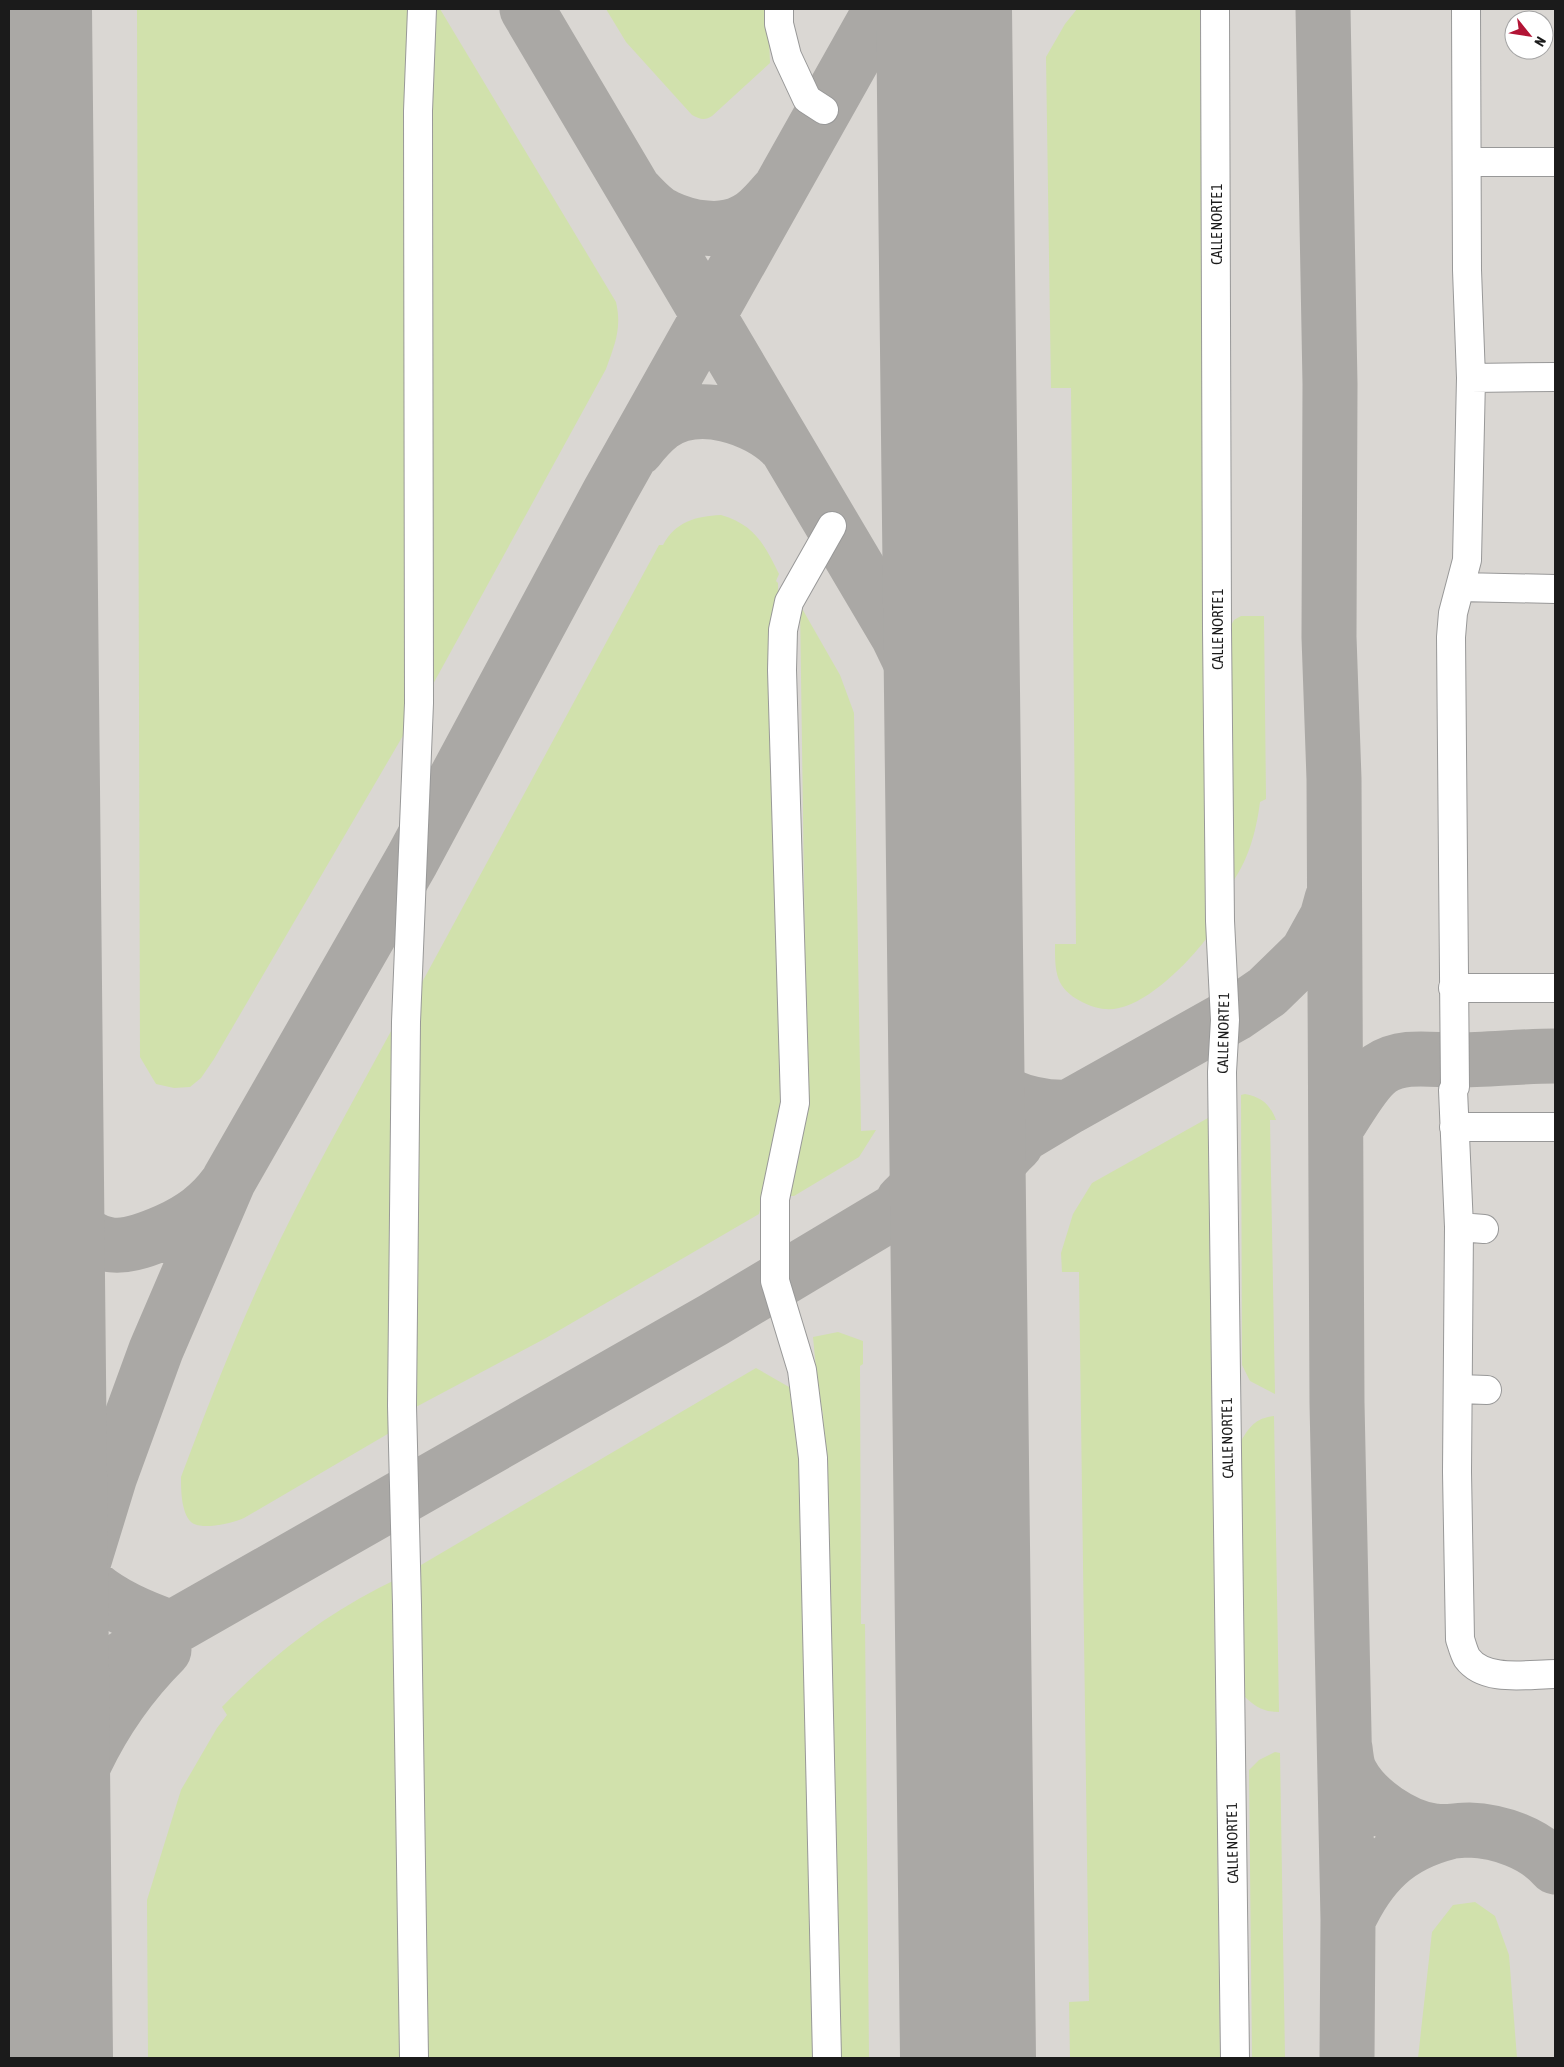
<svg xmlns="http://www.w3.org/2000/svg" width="1564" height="2067" viewBox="0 0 1564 2067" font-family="'Asap Condensed',sans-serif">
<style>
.airport{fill:#dad7d3;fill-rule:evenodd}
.grass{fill:#d1e1ac}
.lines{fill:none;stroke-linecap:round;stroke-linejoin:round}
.taxiway{stroke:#aaa8a5;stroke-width:55}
.runway{stroke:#aaa8a5;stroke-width:136}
.minor-casing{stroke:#989898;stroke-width:30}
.minor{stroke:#fff;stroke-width:28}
.labels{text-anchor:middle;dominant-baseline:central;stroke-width:4;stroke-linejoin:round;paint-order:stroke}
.street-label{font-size:15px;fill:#1b1b1b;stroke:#fff}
</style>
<rect width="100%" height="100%" fill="#ece6e1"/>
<path class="airport" d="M 9,9 L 1555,9 L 1555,2058 L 9,2058 ZM 1514,20 L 1544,20 L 1544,50 L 1514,50 Z"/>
<path class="grass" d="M 137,9 L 414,9 L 411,722 L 214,1059 L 201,1078 L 190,1087 L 174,1088 L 156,1084 L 140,1057 Z
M 431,9 L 440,9 L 616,302 C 622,328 615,344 606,369 L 432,686 Z
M 606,9 L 768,9 L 770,63 L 712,116 C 705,121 699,119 692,115 L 626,42 Z
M 1077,9 L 1200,9 L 1206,939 C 1188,963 1149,1002 1119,1008 C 1106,1011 1094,1008 1082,1002 C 1055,988 1055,972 1055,944 L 1076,944 L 1071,388 L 1051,388 L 1046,57 L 1065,24 Z
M 721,515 C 755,525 764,544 779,574 L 776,581 L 778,583 L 785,1110 L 759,1214 L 546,1338 L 414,1408 L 413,999 L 659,545 L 663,545 C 675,522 696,516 721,515 Z
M 800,605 L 840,675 L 854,713 L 861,1131 L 876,1130 L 859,1157 L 794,1196 L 784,1196 L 807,1098 Z
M 1241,616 L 1264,616 L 1266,799 L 1260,802 C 1256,833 1248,862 1229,887 L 1230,627 L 1234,620 Z
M 396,1022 L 391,1432 L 244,1518 C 233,1523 201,1531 191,1522 C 181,1512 181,1489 181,1477 C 205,1413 230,1349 258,1287 C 299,1196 349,1109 396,1022 Z
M 1245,1094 C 1261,1097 1270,1104 1276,1120 L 1270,1120 L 1275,1394 L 1250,1381 L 1242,1365 L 1241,1095 Z
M 1208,1118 L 1220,2058 L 1070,2058 L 1069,2002 L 1089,2001 L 1079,1272 L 1062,1272 L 1061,1253 L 1073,1214 L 1092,1183 Z
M 838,1332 L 863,1341 L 863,1364 L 860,1366 L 861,1624 L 865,1624 L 869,2058 L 836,2058 L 823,1413 L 819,1400 L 813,1337 Z
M 756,1368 L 789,1387 L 799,1415 L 817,2058 L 424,2058 L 421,1565 Z
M 1274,1416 L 1279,1712 C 1264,1712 1255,1707 1244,1696 L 1241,1441 C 1250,1426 1256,1418 1274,1416 Z
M 399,1578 L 406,2058 L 148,2058 L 147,1900 L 181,1790 L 217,1728 L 227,1715 L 222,1707 C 273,1654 332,1609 399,1578 Z
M 1275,1752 L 1280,1753 L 1285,2058 L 1252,2058 L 1249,1770 L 1259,1760 Z
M 1475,1902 L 1495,1916 L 1509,1955 L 1517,2058 L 1418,2058 L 1432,1932 L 1453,1905 Z"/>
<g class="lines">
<path class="taxiway" d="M 527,9 L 898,636 C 929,697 941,747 954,813
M 1323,9 L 1330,384 L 1329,637 L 1334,779 L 1337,1403 L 1348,1920 L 1347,2058
M 636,192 C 645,201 654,212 666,217 C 689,228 722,234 745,221 C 758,215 767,203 777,192
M 637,449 C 644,440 652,431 661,424 C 698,398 756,417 785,446
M 9,658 L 28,622 L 29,598
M 954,1024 C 956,1035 957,1045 962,1055 C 980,1092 1031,1109 1069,1107
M 1336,1128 C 1347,1112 1364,1080 1380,1069 C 1403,1054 1430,1060 1455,1060 C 1488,1060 1522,1056 1555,1056
M 37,1168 C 52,1198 74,1241 112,1245 C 129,1247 151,1238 167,1231 C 191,1220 210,1207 226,1185
M 9,1172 L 24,1233 L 37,1328
M 903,1201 C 952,1156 953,1086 954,1024
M 958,1287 C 967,1234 974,1182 1016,1144
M 9,1486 L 24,1464 L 38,1426
M 39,1513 C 72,1581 102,1604 172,1628
M 9,1693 C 26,1664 37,1630 40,1596
M 9,1729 L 172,1628 L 713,1320 L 1069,1107 L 1235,1014 L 1267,992 L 1307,953 L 1327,917 L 1332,899
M 1345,1748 C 1346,1757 1347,1767 1351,1774 C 1365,1801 1404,1827 1434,1831 C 1446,1833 1457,1830 1469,1830 C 1499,1831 1535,1843 1555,1867
M 42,1770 L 59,1698 L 79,1577 L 110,1476 L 156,1350 L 229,1180 L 412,860 L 609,493 L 881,9
M 43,1876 C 58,1838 68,1798 85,1762 C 105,1720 131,1683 164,1650
M 1348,1920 C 1370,1873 1397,1845 1449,1832"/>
<path class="runway" d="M 24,9 L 45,2058
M 944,9 L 968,2058"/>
<defs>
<path id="minor" d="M 779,9 L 779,24 L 787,56 L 807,99 L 824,110
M 1215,9 L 1217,629 L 1220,921 L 1225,1020 L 1222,1072 L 1235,2058
M 1466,9 L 1467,270 L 1471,378 L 1467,560 L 1453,613 L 1451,637 L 1455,1087 L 1453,1090 L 1459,1227 L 1457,1472 L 1460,1639 C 1462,1645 1464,1653 1467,1658 C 1485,1683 1529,1674 1555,1674
M 1467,162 L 1555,162
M 1471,378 L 1555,377
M 1460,587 L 1555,589
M 1453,988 L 1555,988
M 1454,1127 L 1555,1127
M 1459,1227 L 1484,1229
M 1459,1389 L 1487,1390
M 414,2058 L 407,1605 L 402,1406 L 406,1022 L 419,703 L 418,111 L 422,9
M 827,2058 L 813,1458 L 802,1370 L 775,1281 L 775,1199 L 795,1103 L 782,670 L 783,630 L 789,602 L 832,526"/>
</defs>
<use href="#minor" class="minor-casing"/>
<use href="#minor" class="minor"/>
</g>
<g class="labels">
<g class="street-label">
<text transform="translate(1216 224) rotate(-90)">CALLE NORTE 1</text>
<text transform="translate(1217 629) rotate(-90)">CALLE NORTE 1</text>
<text transform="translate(1223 1033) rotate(-89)">CALLE NORTE 1</text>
<text transform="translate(1227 1438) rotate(-91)">CALLE NORTE 1</text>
<text transform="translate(1232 1843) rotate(-91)">CALLE NORTE 1</text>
</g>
</g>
<rect width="1564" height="2067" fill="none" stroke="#1b1b1b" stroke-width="20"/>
<g transform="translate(1529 35) rotate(120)"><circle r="24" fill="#ffffff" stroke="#a4a4a4"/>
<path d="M0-4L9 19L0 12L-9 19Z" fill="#b21435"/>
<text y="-8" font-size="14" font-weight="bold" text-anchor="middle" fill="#1b1b1b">N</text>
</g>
</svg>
